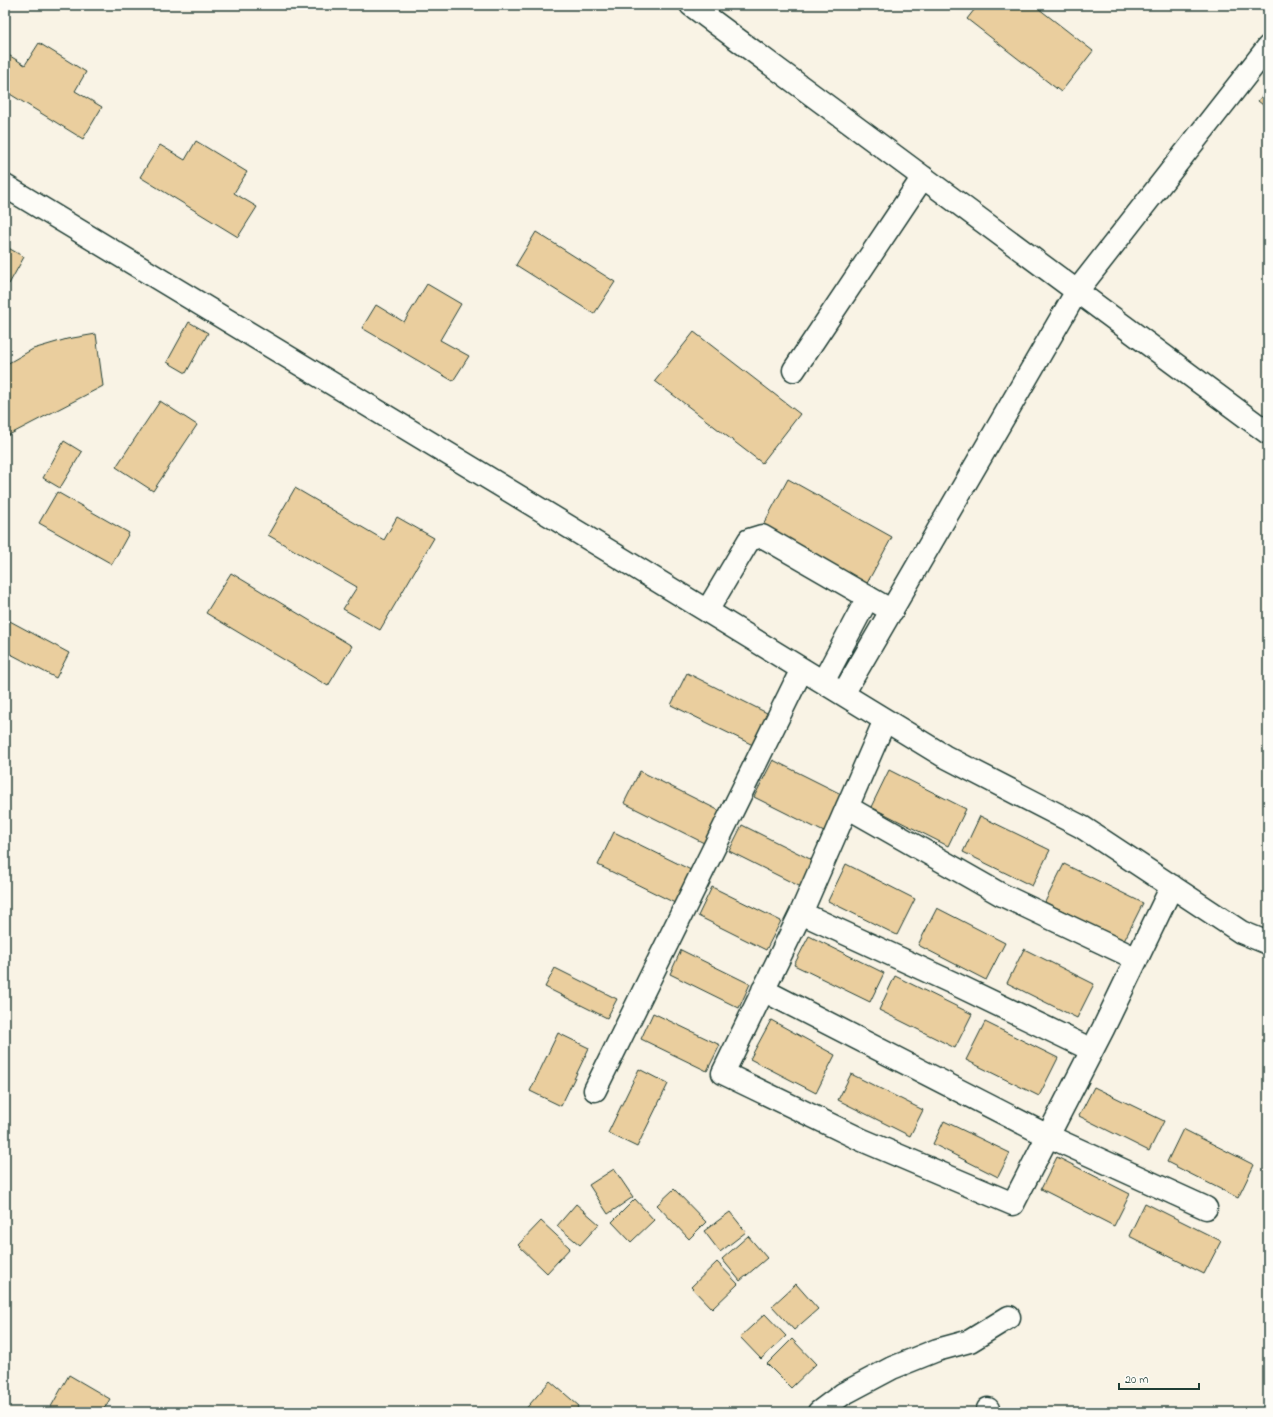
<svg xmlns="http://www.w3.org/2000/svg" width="1273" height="1417" viewBox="0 0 1273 1417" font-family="'Indie Flower',sans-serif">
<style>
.building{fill:#eace9e;stroke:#1f3d34}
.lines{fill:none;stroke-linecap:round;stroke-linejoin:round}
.street-casing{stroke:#1f3d34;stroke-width:25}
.street{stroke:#fdfcf7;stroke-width:22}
</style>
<rect width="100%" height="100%" fill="#f9f3e5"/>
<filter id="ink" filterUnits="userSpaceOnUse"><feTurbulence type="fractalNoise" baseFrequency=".025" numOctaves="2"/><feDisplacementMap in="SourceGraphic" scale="8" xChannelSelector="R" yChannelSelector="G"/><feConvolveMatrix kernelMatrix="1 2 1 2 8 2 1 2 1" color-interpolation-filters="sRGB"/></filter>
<g filter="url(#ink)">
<path class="building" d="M 978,5 L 1034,5 L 1093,51 L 1061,92 L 967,19 Z
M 39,43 L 86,72 L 75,91 L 102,107 L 83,139 L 5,91 L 5,53 L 25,65 Z
M 1268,88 L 1268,109 L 1258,101 Z
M 196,141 L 247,172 L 234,193 L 257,207 L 238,237 L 140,177 L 160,145 L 185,160 Z
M 536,232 L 615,282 L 594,314 L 516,265 Z
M 5,246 L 24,257 L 9,284 L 5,282 Z
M 427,284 L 461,304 L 440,340 L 469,356 L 453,381 L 362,328 L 376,305 L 404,322 Z
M 189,322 L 208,333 L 186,373 L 167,362 Z
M 694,332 L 800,414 L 762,463 L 655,381 Z
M 96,334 L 103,386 L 5,437 L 5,365 L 33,349 L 67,339 Z
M 160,401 L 197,425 L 153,491 L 116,467 Z
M 64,441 L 82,452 L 60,488 L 43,478 Z
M 788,479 L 892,537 L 865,587 L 761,529 Z
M 295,488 L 384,540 L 397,517 L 434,538 L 380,630 L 343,609 L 357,587 L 268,535 Z
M 57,492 L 129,533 L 112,564 L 39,523 Z
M 231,573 L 352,646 L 328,686 L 206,613 Z
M 8,620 L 69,653 L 56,678 L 5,651 L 5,626 Z
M 687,673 L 773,716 L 757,747 L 671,705 Z
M 773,760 L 843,795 L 824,832 L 754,797 Z
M 889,770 L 966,809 L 948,846 L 871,807 Z
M 640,771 L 728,815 L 712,847 L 624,803 Z
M 980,816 L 1050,850 L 1032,886 L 963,852 Z
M 742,825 L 814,861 L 801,887 L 729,851 Z
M 614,832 L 697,873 L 681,906 L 598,865 Z
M 846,864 L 915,899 L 897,935 L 828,901 Z
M 1064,864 L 1143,903 L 1124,941 L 1045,902 Z
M 712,887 L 781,921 L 766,950 L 698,916 Z
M 937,908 L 1005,943 L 986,980 L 918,945 Z
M 809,936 L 884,973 L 870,1002 L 794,965 Z
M 1024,949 L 1094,984 L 1077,1018 L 1007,983 Z
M 681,950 L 750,984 L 739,1008 L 670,974 Z
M 555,968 L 617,999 L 607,1018 L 545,987 Z
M 895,976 L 972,1014 L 955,1048 L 879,1010 Z
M 653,1013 L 720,1045 L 707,1071 L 641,1039 Z
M 771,1020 L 835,1055 L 816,1093 L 750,1059 Z
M 985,1022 L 1058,1058 L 1039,1096 L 966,1060 Z
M 558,1033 L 589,1048 L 561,1106 L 530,1091 Z
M 639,1069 L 668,1084 L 637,1147 L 608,1133 Z
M 851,1074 L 923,1110 L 910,1136 L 838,1100 Z
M 1094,1087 L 1164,1121 L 1149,1151 L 1079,1116 Z
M 944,1121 L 1010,1153 L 998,1177 L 933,1144 Z
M 1183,1129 L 1254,1165 L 1238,1198 L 1167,1162 Z
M 1057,1157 L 1130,1194 L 1114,1226 L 1041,1189 Z
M 614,1169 L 633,1197 L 608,1214 L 589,1185 Z
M 674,1189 L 706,1222 L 689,1239 L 657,1205 Z
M 635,1199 L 654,1220 L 631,1242 L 612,1222 Z
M 1145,1203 L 1221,1241 L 1204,1274 L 1129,1236 Z
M 576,1204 L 599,1224 L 580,1245 L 557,1226 Z
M 730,1212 L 746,1232 L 720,1252 L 704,1231 Z
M 541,1221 L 570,1248 L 547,1273 L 518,1245 Z
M 748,1236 L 767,1258 L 740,1281 L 722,1259 Z
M 717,1262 L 738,1284 L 712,1309 L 691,1287 Z
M 796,1284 L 818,1309 L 794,1330 L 772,1306 Z
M 765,1314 L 786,1336 L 761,1359 L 740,1337 Z
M 792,1339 L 816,1364 L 791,1388 L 767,1364 Z
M 69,1375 L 110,1399 L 102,1412 L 48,1412 Z
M 550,1381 L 579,1406 L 574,1412 L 523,1412 Z"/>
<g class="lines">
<defs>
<path id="street" d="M 691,5 L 1268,433
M 5,186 L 609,551 L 944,756 L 1082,827 L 1241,932 L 1268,943
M 794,370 L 923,177
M 707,611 L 749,540 L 762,536 L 892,611
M 823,682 L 868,597
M 843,694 L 1077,291 L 1268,47
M 885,720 L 801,913 L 723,1073 L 862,1140 L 1013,1204 L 1103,1029 L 1172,886
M 847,807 L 1000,894 L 1137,959
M 801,913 L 953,983 L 1092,1050
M 763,990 L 1048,1136 L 1206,1208
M 595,1090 L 802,669
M 819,1412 L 843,1394 L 892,1368 L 937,1350 L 970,1341 L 1009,1317
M 987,1412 L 988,1409"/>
</defs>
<use href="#street" class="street-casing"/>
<use href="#street" class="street"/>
</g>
</g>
<rect width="1273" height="1417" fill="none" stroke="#fdfcf7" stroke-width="20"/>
<rect x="10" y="10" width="1253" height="1397" fill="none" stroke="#1f3d34" stroke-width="1.5" filter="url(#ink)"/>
<path d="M1119 1383v6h80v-6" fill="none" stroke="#1f3d34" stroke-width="2"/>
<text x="1125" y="1383" font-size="12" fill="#1f3d34" stroke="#fdfcf7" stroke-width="3" paint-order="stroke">20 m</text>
</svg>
